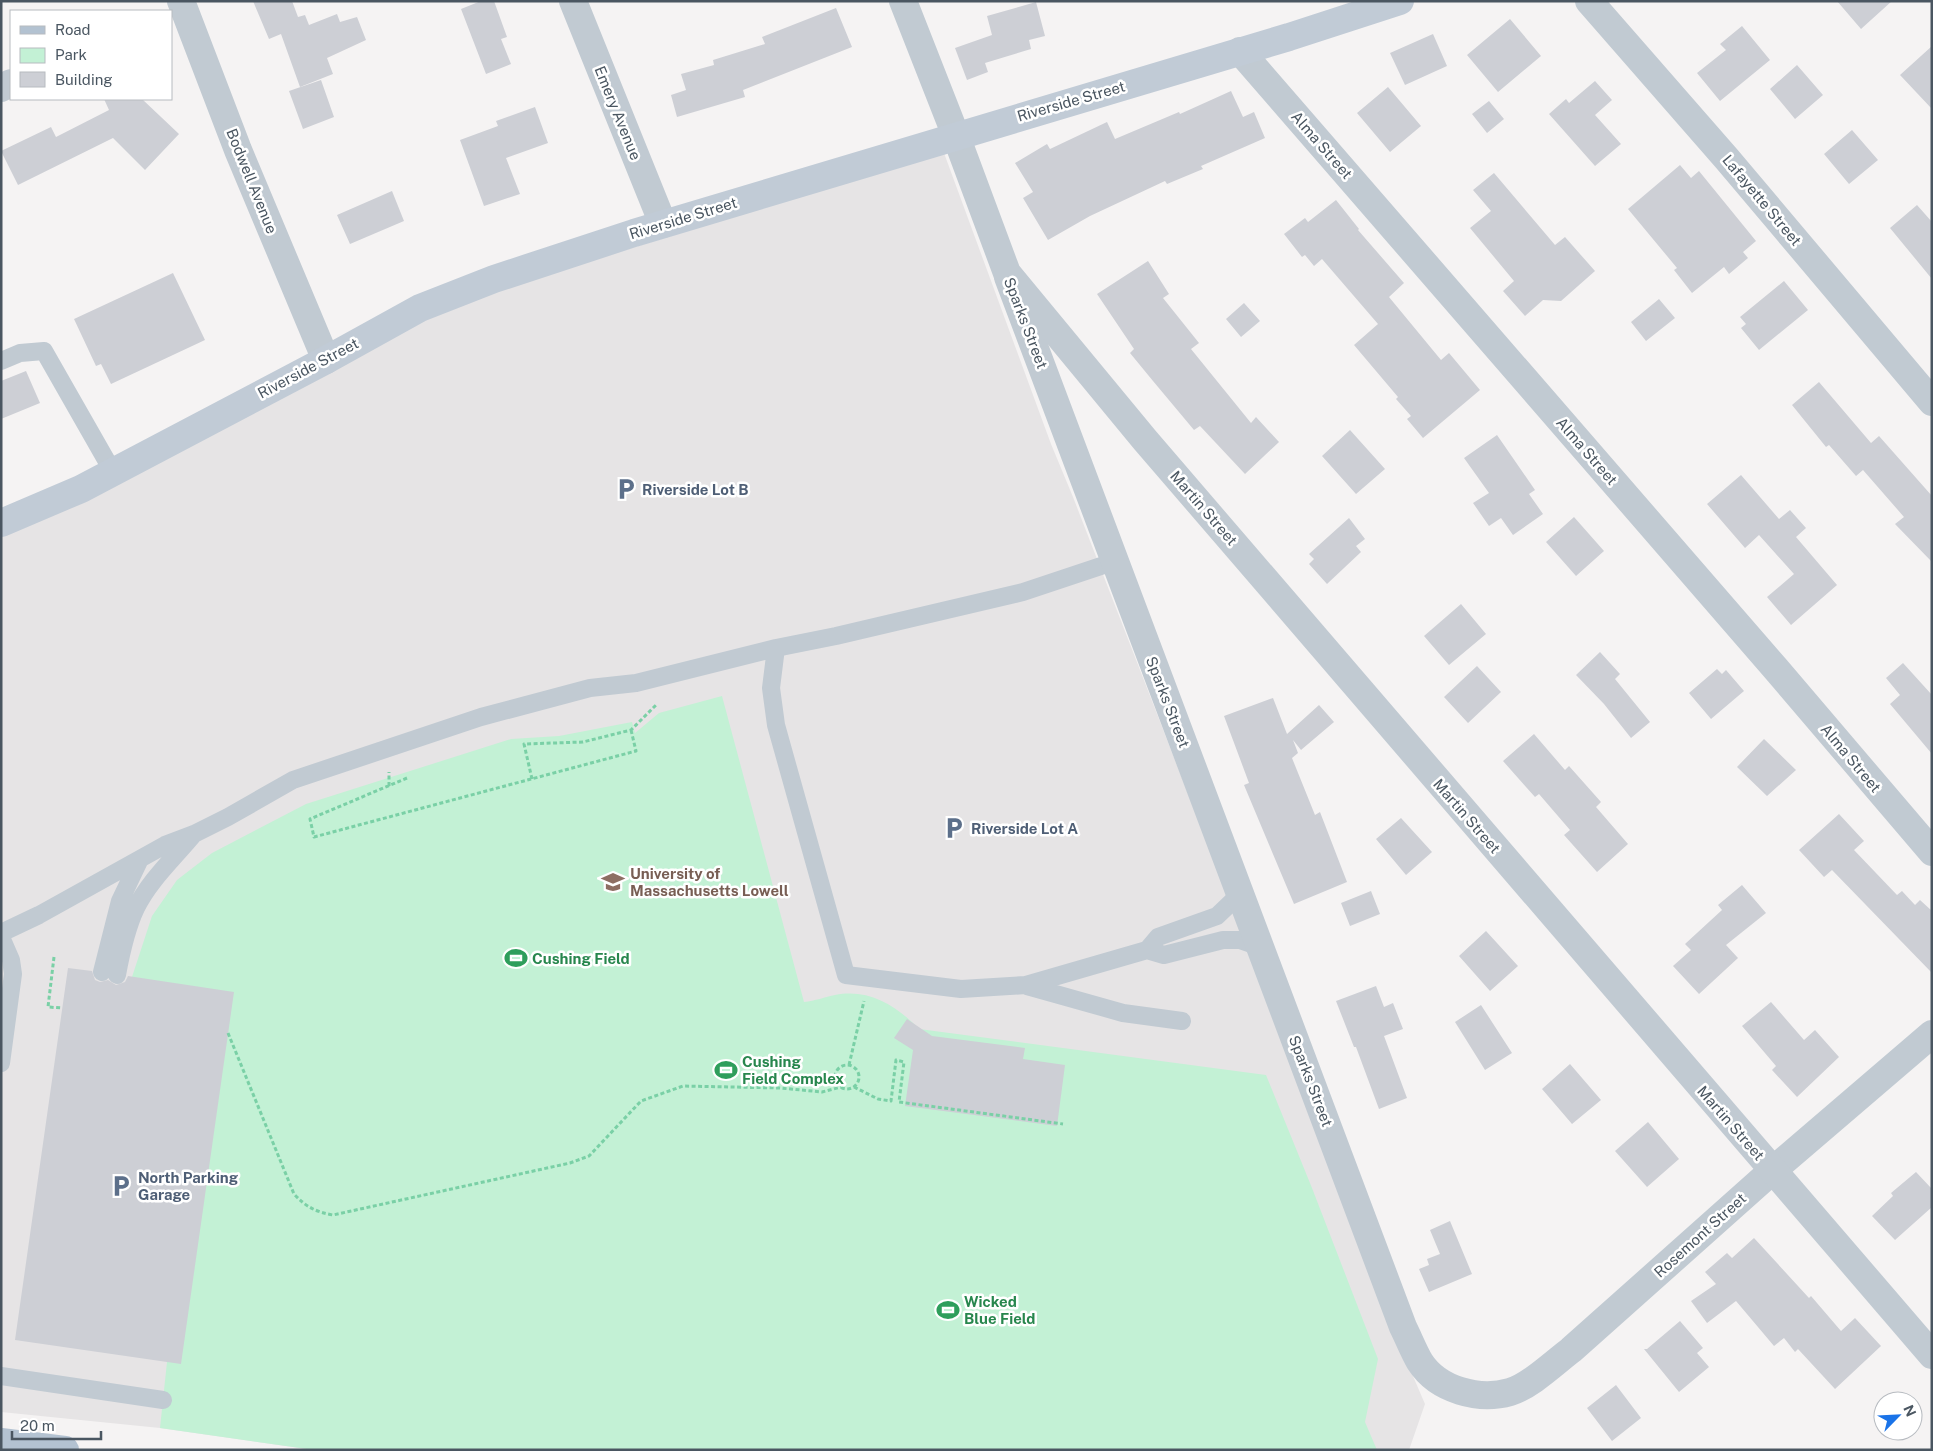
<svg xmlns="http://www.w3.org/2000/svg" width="1933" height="1451" viewBox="0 0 1933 1451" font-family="'Public Sans',sans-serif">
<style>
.education{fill:#e6e4e5}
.green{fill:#c3f1d5}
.building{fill:#cdcfd5}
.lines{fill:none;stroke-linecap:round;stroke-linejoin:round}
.path{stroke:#7ad0a6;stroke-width:3;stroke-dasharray:4 2.5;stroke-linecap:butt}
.service{stroke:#c1cad2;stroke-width:18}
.minor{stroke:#c1cad2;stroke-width:28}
.tertiary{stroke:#c1cad2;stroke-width:28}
.secondary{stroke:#c1cbd6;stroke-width:28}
.primary{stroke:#b3c2d1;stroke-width:28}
.labels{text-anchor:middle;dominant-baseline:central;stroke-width:5;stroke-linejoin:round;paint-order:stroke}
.street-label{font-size:15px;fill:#4a5661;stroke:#fff}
.service-label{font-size:15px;font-weight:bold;fill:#4e5e75;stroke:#fff;text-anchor:start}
.education-label{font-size:15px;font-weight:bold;fill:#785e54;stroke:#fff;text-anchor:start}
.leisure-label{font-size:15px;font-weight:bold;fill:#27864d;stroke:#fff;text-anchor:start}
</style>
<rect width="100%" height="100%" fill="#f5f3f3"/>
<path class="education" d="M 944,153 L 1051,444 L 1073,497 L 1190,799 L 1391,1325 L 1425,1404 L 1409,1450 L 314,1450 L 160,1428 L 1,1412 L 1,527 L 467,298 Z"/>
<path class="green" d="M 722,696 L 804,1002 C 815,1001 825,997 835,995 C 869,988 897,1006 919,1029 L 1266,1075 L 1312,1188 L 1378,1359 L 1365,1422 L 1377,1450 L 314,1450 L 160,1428 L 167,1362 L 132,977 L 152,916 L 177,880 L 212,853 L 306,804 L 511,739 L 559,736 L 632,722 L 635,733 L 659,713 Z"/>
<path class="building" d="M 253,1 L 292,1 L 298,17 L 305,15 L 309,25 L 337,14 L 340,22 L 357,17 L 366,40 L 327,58 L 333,74 L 300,87 L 281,34 L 269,39 Z
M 481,1 L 494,1 L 507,37 L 501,39 L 511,64 L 486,74 L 461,9 Z
M 1837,1 L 1892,1 L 1861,29 Z
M 1036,2 L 1045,36 L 1029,40 L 1031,49 L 985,63 L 988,72 L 967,80 L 955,48 L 992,35 L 987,16 Z
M 836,8 L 852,47 L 743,90 L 745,97 L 677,117 L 671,95 L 686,90 L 681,74 L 714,65 L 713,60 L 765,44 L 762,37 Z
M 1510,19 L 1541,56 L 1498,92 L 1467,55 Z
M 1742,26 L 1770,60 L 1720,101 L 1697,73 L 1726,50 L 1720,44 Z
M 1433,34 L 1447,66 L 1405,85 L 1390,53 Z
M 1932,46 L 1932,109 L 1900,75 Z
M 1797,65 L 1823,95 L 1795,119 L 1770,89 Z
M 321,80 L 334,117 L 303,129 L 289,91 Z
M 1595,81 L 1612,100 L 1595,115 L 1621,144 L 1595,166 L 1549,114 L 1566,99 L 1569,103 Z
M 1388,87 L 1421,126 L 1390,152 L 1357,113 Z
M 1231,91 L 1243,117 L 1254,112 L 1265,138 L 1201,166 L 1203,169 L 1167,184 L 1165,181 L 1090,216 L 1048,240 L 1023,198 L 1033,192 L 1015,163 L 1047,144 L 1050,149 L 1107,122 L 1115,139 L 1179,112 L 1180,114 Z
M 104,99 L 142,99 L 179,134 L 145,170 L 113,138 L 18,185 L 1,151 L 51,127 L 56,137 L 109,110 Z
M 1489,101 L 1504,119 L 1487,133 L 1472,114 Z
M 535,107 L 548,143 L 506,158 L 520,194 L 484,206 L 460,140 L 498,126 L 496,121 Z
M 1852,130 L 1878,160 L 1849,184 L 1824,154 Z
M 1680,165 L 1691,178 L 1699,171 L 1756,241 L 1743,252 L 1748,258 L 1729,274 L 1724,267 L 1692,293 L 1674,270 L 1677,268 L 1628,209 Z
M 1494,173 L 1555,245 L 1565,237 L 1595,271 L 1561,301 L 1543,300 L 1525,316 L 1503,291 L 1514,281 L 1470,228 L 1491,211 L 1473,190 Z
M 392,191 L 404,221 L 350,244 L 337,215 Z
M 1336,200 L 1359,229 L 1358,230 L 1404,283 L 1389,297 L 1441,360 L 1449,353 L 1480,390 L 1423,438 L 1407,419 L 1411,416 L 1396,399 L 1398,397 L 1354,345 L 1378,324 L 1322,259 L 1314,266 L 1305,255 L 1302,257 L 1284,234 L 1305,218 L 1308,222 Z
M 1917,205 L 1932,222 L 1932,279 L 1890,228 Z
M 1148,261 L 1169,294 L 1163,298 L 1199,343 L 1191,349 L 1251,423 L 1256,417 L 1279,442 L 1245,474 L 1200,426 L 1194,430 L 1153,381 L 1130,353 L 1134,349 L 1097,294 Z
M 173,273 L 205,340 L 111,384 L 101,364 L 96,366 L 74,319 Z
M 1784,281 L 1808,310 L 1759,350 L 1741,328 L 1746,324 L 1740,317 Z
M 1659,299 L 1675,318 L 1646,341 L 1631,322 Z
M 1244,303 L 1260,321 L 1241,337 L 1226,319 Z
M 26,371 L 40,403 L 1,419 L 1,381 Z
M 1819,382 L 1871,443 L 1879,436 L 1932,496 L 1932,562 L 1895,524 L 1904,517 L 1863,470 L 1856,476 L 1829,445 L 1826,447 L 1792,405 Z
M 1350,430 L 1385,469 L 1356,494 L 1322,456 Z
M 1497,435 L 1535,490 L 1529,494 L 1543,514 L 1513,535 L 1501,518 L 1489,526 L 1473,503 L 1489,493 L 1464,458 Z
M 1741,475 L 1779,519 L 1790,510 L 1806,528 L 1796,537 L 1837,585 L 1791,625 L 1767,597 L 1794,574 L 1759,535 L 1745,548 L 1707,504 Z
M 1574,517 L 1604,551 L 1576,576 L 1546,542 Z
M 1349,518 L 1365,539 L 1356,546 L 1361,552 L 1327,584 L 1309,564 L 1314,559 L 1309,554 Z
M 1461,604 L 1486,634 L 1449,665 L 1424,636 Z
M 1600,652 L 1620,674 L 1615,679 L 1650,722 L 1631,738 L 1604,704 L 1576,675 Z
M 1903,663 L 1932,695 L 1932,754 L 1890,704 L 1900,695 L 1886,678 Z
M 1477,666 L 1501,692 L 1468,723 L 1444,697 Z
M 1717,669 L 1722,674 L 1726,670 L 1744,691 L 1711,719 L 1689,693 Z
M 1273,698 L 1287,734 L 1319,705 L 1334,722 L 1301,750 L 1293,740 L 1298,753 L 1292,758 L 1315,815 L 1320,812 L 1347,882 L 1294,904 L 1244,785 L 1249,783 L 1224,716 Z
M 1534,734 L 1565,770 L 1569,766 L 1601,802 L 1596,807 L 1628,844 L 1597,872 L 1564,835 L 1570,830 L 1539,794 L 1535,797 L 1503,761 Z
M 1764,739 L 1796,770 L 1767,796 L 1737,767 Z
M 1839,814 L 1864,841 L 1854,850 L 1897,895 L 1902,891 L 1915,905 L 1920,900 L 1932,911 L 1932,973 L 1832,870 L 1824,877 L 1799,850 Z
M 1401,818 L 1432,852 L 1406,875 L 1376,839 Z
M 1742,885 L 1766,913 L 1726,945 L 1738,958 L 1699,994 L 1673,966 L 1691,950 L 1685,944 L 1722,910 L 1718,905 Z
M 1371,891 L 1380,914 L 1350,926 L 1341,903 Z
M 1486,931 L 1518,966 L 1490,991 L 1459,956 Z
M 68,968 L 92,971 L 95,980 L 100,982 L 108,980 L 116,985 L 125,982 L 128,976 L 234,992 L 181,1364 L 15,1340 Z
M 1376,986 L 1384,1007 L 1393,1003 L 1403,1029 L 1384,1036 L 1407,1098 L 1379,1109 L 1356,1047 L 1354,1047 L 1336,1001 Z
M 1771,1002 L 1804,1040 L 1815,1030 L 1839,1057 L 1797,1097 L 1772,1070 L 1776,1066 L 1742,1026 Z
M 1481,1005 L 1512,1053 L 1485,1070 L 1455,1022 Z
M 907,1019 L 932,1036 L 1025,1048 L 1023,1059 L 1065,1065 L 1057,1126 L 905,1106 L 913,1050 L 894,1038 Z
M 1570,1064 L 1601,1100 L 1572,1124 L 1542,1089 Z
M 1648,1122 L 1679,1159 L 1647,1187 L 1615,1151 Z
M 1916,1172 L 1932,1189 L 1932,1207 L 1895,1240 L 1872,1216 L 1893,1196 L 1891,1193 Z
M 1450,1221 L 1472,1274 L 1429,1292 L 1419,1269 L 1429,1265 L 1427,1259 L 1440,1254 L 1430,1230 Z
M 1754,1238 L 1809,1298 L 1811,1296 L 1841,1331 L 1855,1318 L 1881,1346 L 1835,1389 L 1798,1349 L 1795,1352 L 1784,1338 L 1774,1346 L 1736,1301 L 1707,1323 L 1691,1301 L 1716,1284 L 1705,1272 L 1727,1253 L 1732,1258 Z
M 1680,1321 L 1703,1348 L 1697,1353 L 1709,1367 L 1679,1392 L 1644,1349 L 1647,1349 Z
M 1616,1385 L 1641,1418 L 1612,1441 L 1587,1408 Z"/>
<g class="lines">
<path class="path" d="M 407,778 L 310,819 L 314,837 L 636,751 L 631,730
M 532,779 L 524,744 L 583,742 L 631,730 L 657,704
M 389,786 L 389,772
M 54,957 L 48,1007 L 62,1008
M 228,1033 L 294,1194 C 306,1207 316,1212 333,1215 L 570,1163 L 589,1156 L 641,1101 L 683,1086 L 780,1088 L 822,1092 L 841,1087
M835 1077a12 12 0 1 1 24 0a12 12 0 1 1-24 0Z
M 849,1065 L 864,1001
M 854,1087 L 878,1099 L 891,1101 L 896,1060 L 904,1062 L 899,1102 L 1063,1124"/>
<path class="service" d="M 1,361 L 20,353 L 44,351 L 113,472
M 776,648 L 771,688 L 776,725 L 846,975 L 961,989 L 1026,985 L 1147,950 L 1164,955 L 1223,940 L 1240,940 L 1260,947
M 1,933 L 39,915 L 165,845 L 194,834 L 228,817 L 293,780 L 481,717 L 590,688 L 636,683 L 776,648 L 836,636 L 1023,592 L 1116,561
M 1,937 L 11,960 L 13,974 L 1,1063
M 1147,950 L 1158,937 L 1217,916 L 1240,894
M 102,972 L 120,901 L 140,859
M 117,975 C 121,953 126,929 136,908 C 149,881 174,858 193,835
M 1027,986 L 1123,1013 L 1182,1021
M 1,1376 L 163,1400"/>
<path class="minor" d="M 181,1 L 238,150 L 326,360
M 573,1 L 663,224
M 903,1 L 956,136
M 1589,1 L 1727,159 L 1932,402
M 1240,51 L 1776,669 L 1932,852
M 1,88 L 11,83
M 1008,277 L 1403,1327 C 1409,1339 1414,1352 1420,1362 C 1438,1390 1479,1401 1510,1392 C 1530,1386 1554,1363 1571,1350 L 1772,1171 L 1932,1034"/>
<path class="tertiary" d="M 956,136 L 1007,273 L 1145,440 L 1932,1355"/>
<path class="secondary" d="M 1,523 L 81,489 L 326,360 L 420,308 L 494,279 L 634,233 L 1289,37 L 1400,1"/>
<path class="primary" d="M 1,1442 L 65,1450"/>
</g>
<defs>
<symbol id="parking-bare" viewBox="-9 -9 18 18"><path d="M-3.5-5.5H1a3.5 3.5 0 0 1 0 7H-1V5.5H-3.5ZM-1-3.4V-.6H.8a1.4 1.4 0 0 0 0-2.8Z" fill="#5c6f8a" stroke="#fff" stroke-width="2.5" paint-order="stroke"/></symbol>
<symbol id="university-bare" viewBox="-9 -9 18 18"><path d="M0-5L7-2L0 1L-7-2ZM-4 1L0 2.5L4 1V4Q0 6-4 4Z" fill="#8d6e63" stroke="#fff" stroke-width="2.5" paint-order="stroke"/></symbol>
<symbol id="stadium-bare" viewBox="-9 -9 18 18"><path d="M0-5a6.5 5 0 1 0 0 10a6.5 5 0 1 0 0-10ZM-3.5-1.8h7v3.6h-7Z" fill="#2e9e5b" stroke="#fff" stroke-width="2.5" paint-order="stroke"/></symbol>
</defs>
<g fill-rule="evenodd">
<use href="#parking-bare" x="610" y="473" width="32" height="32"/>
<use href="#parking-bare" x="938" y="812" width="32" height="32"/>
<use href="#university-bare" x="597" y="866" width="32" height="32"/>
<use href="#stadium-bare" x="500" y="942" width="32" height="32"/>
<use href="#stadium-bare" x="710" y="1054" width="32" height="32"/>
<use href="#parking-bare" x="105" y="1170" width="32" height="32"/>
<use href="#stadium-bare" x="932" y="1294" width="32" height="32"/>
</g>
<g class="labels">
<g class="street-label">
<text transform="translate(1071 101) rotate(-16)">Riverside Street</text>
<text transform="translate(618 113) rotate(68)">Emery Avenue</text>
<text transform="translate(1322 145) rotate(49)">Alma Street</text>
<text transform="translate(252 181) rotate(68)">Bodwell Avenue</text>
<text transform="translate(1762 200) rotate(50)">Lafayette Street</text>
<text transform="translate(683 218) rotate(-17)">Riverside Street</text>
<text transform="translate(1026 323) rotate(69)">Sparks Street</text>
<text transform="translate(308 368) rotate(-28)">Riverside Street</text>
<text transform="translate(1587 451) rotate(49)">Alma Street</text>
<text transform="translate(1204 508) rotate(49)">Martin Street</text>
<text transform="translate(1168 702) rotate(69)">Sparks Street</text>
<text transform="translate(1851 758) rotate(50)">Alma Street</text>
<text transform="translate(1467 816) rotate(49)">Martin Street</text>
<text transform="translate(1311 1081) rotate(69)">Sparks Street</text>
<text transform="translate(1731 1123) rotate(49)">Martin Street</text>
<text transform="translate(1700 1235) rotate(-42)">Rosemont Street</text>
</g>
<g class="service-label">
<text x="642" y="489">Riverside Lot B</text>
<text x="971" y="828">Riverside Lot A</text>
<text x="138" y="1177">North Parking<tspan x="138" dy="17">Garage</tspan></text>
</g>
<g class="education-label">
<text x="630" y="873">University of<tspan x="630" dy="17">Massachusetts Lowell</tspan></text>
</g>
<g class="leisure-label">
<text x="532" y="958">Cushing Field</text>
<text x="742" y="1061">Cushing<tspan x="742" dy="17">Field Complex</tspan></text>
<text x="964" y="1301">Wicked<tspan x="964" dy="17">Blue Field</tspan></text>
</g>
</g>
<rect width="1933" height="1451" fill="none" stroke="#4a5661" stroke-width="5"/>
<rect x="10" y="10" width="162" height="90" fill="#ffffff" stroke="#b7bbc0"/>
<rect x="20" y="26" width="25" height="8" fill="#b3c2d1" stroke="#b7bbc0"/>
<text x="55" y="35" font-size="15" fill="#4a5661">Road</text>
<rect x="20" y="48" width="25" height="15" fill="#c3f1d5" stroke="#b7bbc0"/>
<text x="55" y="60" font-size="15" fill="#4a5661">Park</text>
<rect x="20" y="72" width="25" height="15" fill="#cdcfd5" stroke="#b7bbc0"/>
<text x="55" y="85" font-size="15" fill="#4a5661">Building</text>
<g transform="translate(1898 1416) rotate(66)"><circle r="24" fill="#ffffff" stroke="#b7bbc0"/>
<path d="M0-4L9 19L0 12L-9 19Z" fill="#1a73e8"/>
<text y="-8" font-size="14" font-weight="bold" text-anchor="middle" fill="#4a5661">N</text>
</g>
<path d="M12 1431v8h89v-8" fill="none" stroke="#4a5661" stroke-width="2.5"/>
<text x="20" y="1431" font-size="15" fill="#4a5661" stroke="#ffffff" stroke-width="4" paint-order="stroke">20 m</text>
</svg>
